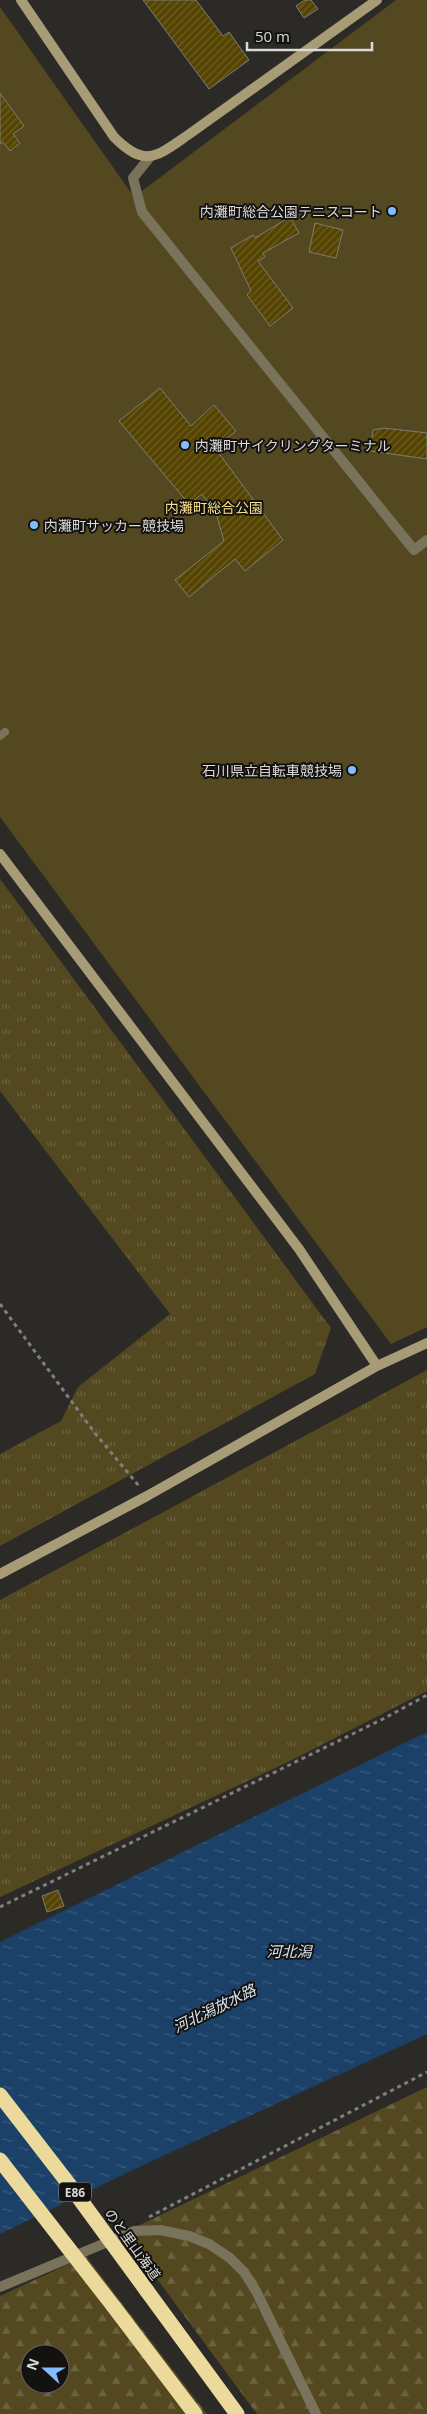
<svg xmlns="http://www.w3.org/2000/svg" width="427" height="2414" viewBox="0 0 427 2414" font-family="'Open Sans','Noto Sans JP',sans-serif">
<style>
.grass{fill:url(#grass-tufts)}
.forest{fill:url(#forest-firs);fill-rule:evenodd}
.park{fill:#544820}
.water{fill:url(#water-ripples)}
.building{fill:url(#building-hatch);stroke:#7d7c78}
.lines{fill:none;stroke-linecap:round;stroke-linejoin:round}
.path{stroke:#807f7c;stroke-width:3;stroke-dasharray:4 4;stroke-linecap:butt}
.lane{stroke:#7a735b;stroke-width:8}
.street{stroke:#7a735b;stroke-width:10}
.secondary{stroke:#a89c76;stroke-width:10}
.highway{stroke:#ecda9d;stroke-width:15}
.highway-bridge{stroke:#ecda9d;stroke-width:15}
.poi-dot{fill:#83bcfb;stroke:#131211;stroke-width:2}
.labels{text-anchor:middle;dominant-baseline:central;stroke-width:4;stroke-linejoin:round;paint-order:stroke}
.shield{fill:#131211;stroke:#9e9e9c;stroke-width:1}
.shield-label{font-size:12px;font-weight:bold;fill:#dadad8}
.poi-label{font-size:14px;fill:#dadad8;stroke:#131211;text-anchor:end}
.park-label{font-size:14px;fill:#f9de88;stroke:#131211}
.street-label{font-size:14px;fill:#dadad8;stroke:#131211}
.water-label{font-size:15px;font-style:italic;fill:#d9e5f2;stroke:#131211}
</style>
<defs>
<pattern id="grass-tufts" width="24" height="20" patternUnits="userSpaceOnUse" patternTransform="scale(1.25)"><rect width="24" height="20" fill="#544820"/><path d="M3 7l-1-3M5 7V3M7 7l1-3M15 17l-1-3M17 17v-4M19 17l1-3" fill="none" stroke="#6c6240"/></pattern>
<pattern id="forest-firs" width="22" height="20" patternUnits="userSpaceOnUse" patternTransform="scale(1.25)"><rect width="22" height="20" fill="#544820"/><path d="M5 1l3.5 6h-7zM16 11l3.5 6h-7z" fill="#6c6240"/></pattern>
<pattern id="water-ripples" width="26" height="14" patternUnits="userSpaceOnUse" patternTransform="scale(1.25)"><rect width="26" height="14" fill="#1b4168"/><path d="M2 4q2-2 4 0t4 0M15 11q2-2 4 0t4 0" fill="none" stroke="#3c5c7d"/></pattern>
<pattern id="building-hatch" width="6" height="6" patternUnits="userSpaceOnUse" patternTransform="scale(1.25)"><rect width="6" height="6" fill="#554401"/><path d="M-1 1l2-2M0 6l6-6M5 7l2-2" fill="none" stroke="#6d5e25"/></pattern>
</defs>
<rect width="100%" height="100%" fill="#2b2a26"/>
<path class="grass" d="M 0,879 L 331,1328 L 315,1374 L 0,1546 L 0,1454 L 61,1421 L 78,1387 L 170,1314 L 0,1091 Z
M 427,1370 L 427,1691 L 288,1762 L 0,1897 L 0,1600 Z"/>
<path class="forest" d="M 427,2087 L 427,2414 L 257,2414 L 123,2233 Z
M 86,2256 L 207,2414 L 0,2414 L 0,2296 ZM 30,2354 L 60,2354 L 60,2384 L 30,2384 Z"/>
<path class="park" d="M 396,0 L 427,0 L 427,1327 L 391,1344 L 0,817 L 0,7 L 134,197 Z"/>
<path class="water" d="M 427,1732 L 427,2034 L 139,2167 L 0,2234 L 0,1942 Z"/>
<path class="building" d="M 143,0 L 196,0 L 223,36 L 229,32 L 249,60 L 209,89 Z
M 305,0 L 311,0 L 318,9 L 304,18 L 296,6 Z
M 0,93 L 24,126 L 13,134 L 20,143 L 10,151 L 3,142 L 0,144 Z
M 290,217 L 299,233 L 263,253 L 265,257 L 258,261 L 293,308 L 270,326 L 247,295 L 251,291 L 231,248 L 253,235 L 255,238 Z
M 315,223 L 343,230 L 336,258 L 309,252 Z
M 160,388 L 191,426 L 214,405 L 236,431 L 215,448 L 283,540 L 245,571 L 235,559 L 189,597 L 175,580 L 224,541 L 216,513 L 202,494 L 189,504 L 119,421 Z
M 384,428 L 427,433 L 427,459 L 370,451 L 373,430 Z
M 58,1890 L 64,1906 L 47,1912 L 42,1896 Z"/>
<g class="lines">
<path class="path" d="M 0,1304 L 94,1432 L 139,1486
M 0,1907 L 383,1719 L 427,1695
M 149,2217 L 427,2072"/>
<path class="lane" d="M 0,736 L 5,732"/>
<path class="street" d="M 150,157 L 133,178 L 142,212 L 414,550 L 427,540
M 0,2287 L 134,2231 L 160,2230 L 189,2236 L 209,2244 L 230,2258 L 244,2272 L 256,2291 L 316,2414"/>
<path class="secondary" d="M 21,0 L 114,137 C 145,168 156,157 188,135 L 377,0
M 0,854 L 299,1249 L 377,1366 L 427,1343
M 0,1574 L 147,1496 L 377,1366"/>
<path class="highway" d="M 147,2291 L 237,2414
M 114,2307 L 195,2414"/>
<path class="highway-bridge" d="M 0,2095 L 68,2183 L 147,2291
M 0,2160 L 114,2307"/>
</g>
<g class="poi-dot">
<circle cx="392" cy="211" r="5"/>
<circle cx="185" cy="445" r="5"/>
<circle cx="34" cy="525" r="5"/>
<circle cx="352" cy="770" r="5"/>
</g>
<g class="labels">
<rect class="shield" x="59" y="2182.5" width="32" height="19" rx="4"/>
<g class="shield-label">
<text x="75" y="2192">E86</text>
</g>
<g class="poi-label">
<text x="382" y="211">内灘町総合公園テニスコート</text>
<text x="195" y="445" text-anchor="start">内灘町サイクリングターミナル</text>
<text x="44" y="525" text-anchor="start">内灘町サッカー競技場</text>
<text x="342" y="770">石川県立自転車競技場</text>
</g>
<g class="park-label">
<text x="214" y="507">内灘町総合公園</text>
</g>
<g class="street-label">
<text transform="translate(133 2244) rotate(54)">のと里山海道</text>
</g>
<g class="water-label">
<text x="289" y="1951">河北潟</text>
<text transform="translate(214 2008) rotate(-26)">河北潟放水路</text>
</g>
</g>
<g transform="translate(45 2369) rotate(291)"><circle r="24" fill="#131211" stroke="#636261"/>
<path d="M0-4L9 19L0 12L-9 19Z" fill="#83bcfb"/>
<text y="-8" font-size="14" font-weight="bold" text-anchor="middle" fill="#dadad8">N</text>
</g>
<path d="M247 42v8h125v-8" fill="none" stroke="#dadad8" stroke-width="2.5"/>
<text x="255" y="42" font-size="15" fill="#dadad8" stroke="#131211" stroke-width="4" paint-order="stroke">50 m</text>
</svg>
